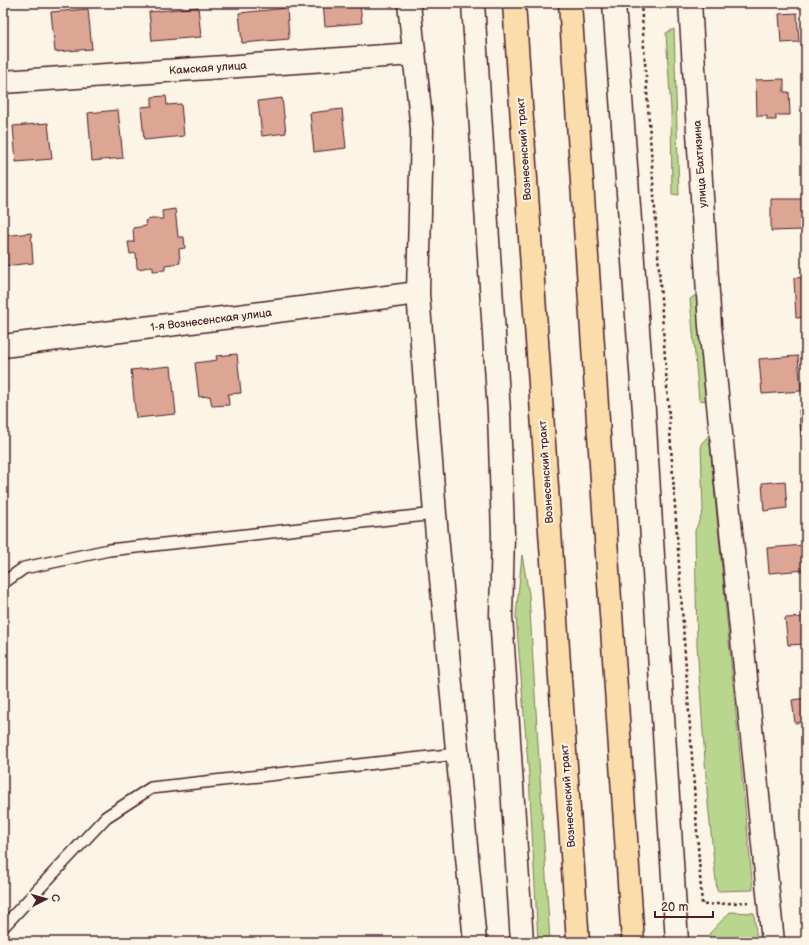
<svg xmlns="http://www.w3.org/2000/svg" width="809" height="945" viewBox="0 0 809 945" font-family="'Balsamiq Sans',sans-serif">
<style>
.green{fill:#b9d68e;stroke:#827a5c}
.building{fill:#dda694;stroke:#4a1f2b}
.lines{fill:none;stroke-linecap:round;stroke-linejoin:round}
.lane-casing{stroke:#4a1f2b;stroke-width:14}
.street-casing{stroke:#4a1f2b;stroke-width:25}
.primary-casing{stroke:#4a1f2b;stroke-width:25}
.path{stroke:#4a1f2b;stroke-width:2.5;stroke-dasharray:3 3;stroke-linecap:butt}
.lane{stroke:#fcf5e5;stroke-width:11}
.street{stroke:#fcf5e5;stroke-width:22}
.primary{stroke:#fbddab;stroke-width:22}
.labels{text-anchor:middle;dominant-baseline:central;stroke-width:4;stroke-linejoin:round;paint-order:stroke}
.street-label{font-size:11px;fill:#4a1f2b;stroke:#fcf5e5}
</style>
<rect width="100%" height="100%" fill="#fcf5e5"/>
<filter id="ink" filterUnits="userSpaceOnUse"><feTurbulence type="fractalNoise" baseFrequency=".025" numOctaves="2"/><feDisplacementMap in="SourceGraphic" scale="8" xChannelSelector="R" yChannelSelector="G"/><feConvolveMatrix kernelMatrix="1 2 1 2 8 2 1 2 1" color-interpolation-filters="sRGB"/></filter>
<g filter="url(#ink)">
<path class="green" d="M 674,29 L 679,195 L 672,194 L 671,110 L 666,33 Z
M 696,295 L 707,401 L 699,400 L 690,299 Z
M 709,435 L 753,890 L 717,891 L 708,804 L 697,645 L 695,531 L 703,511 L 701,444 Z
M 522,555 L 529,595 L 550,942 L 538,942 L 529,776 L 516,616 Z
M 730,912 L 754,913 L 757,942 L 709,942 L 709,934 Z"/>
<path class="building" d="M 323,3 L 360,3 L 362,23 L 325,26 Z
M 198,7 L 201,37 L 152,41 L 149,12 Z
M 287,8 L 289,39 L 242,43 L 239,13 Z
M 88,9 L 92,49 L 55,52 L 51,12 Z
M 797,13 L 799,42 L 781,43 L 779,14 Z
M 784,79 L 784,92 L 789,92 L 790,115 L 776,115 L 776,120 L 767,120 L 767,116 L 757,116 L 756,80 Z
M 166,96 L 167,105 L 181,104 L 184,136 L 144,140 L 141,107 L 152,106 L 152,97 Z
M 282,98 L 286,133 L 262,136 L 258,101 Z
M 342,109 L 346,148 L 314,152 L 310,113 Z
M 118,110 L 123,158 L 92,161 L 88,113 Z
M 48,123 L 52,159 L 16,162 L 13,126 Z
M 771,199 L 803,199 L 803,230 L 771,231 Z
M 175,209 L 178,237 L 184,237 L 185,248 L 179,249 L 180,263 L 165,265 L 165,270 L 153,271 L 153,266 L 139,269 L 137,268 L 136,253 L 130,254 L 128,242 L 134,242 L 133,228 L 146,226 L 145,221 L 151,219 L 163,219 L 162,211 Z
M 31,233 L 33,263 L 4,266 L 3,236 Z
M 806,277 L 806,317 L 796,318 L 794,278 Z
M 237,354 L 241,393 L 228,394 L 229,405 L 212,406 L 210,396 L 199,397 L 195,363 L 217,360 L 216,356 Z
M 798,356 L 801,391 L 762,394 L 759,359 Z
M 171,366 L 176,414 L 136,418 L 131,370 Z
M 799,410 L 806,410 L 806,436 L 801,436 Z
M 785,481 L 787,508 L 764,511 L 762,483 Z
M 804,545 L 806,570 L 769,573 L 767,548 Z
M 806,617 L 806,644 L 788,645 L 785,618 Z
M 806,698 L 806,722 L 795,723 L 792,700 Z"/>
<g class="lines">
<defs>
<path id="lane" d="M 3,583 L 24,568 L 109,550 L 435,514
M 3,927 L 106,817 L 151,788 L 457,754"/>
<path id="street" d="M 409,3 L 422,130 L 418,293 L 435,514 L 475,942
M 473,3 L 499,413 L 503,534 L 501,616 L 522,942
M 614,3 L 644,411 L 677,942
M 690,3 L 710,326 L 773,942
M 3,82 L 414,54
M 3,346 L 418,293"/>
<path id="primary" d="M 514,3 L 578,942
M 570,3 L 633,942"/>
</defs>
<use href="#lane" class="lane-casing"/>
<use href="#street" class="street-casing"/>
<use href="#primary" class="primary-casing"/>
<path class="path" d="M 641,3 L 702,905 L 748,902"/>
<use href="#lane" class="lane"/>
<use href="#street" class="street"/>
<use href="#primary" class="primary"/>
</g>
</g>
<g class="labels">
<g class="street-label">
<text transform="translate(208 68) rotate(-4)">Камская улица</text>
<text transform="translate(524 149) rotate(-94)">Вознесенский тракт</text>
<text transform="translate(700 164) rotate(-94)">улица Бахтизина</text>
<text transform="translate(211 320) rotate(-7)">1-я Вознесенская улица</text>
<text transform="translate(546 472) rotate(-94)">Вознесенский тракт</text>
<text transform="translate(568 796) rotate(-94)">Вознесенский тракт</text>
</g>
</g>
<rect width="809" height="945" fill="none" stroke="#fcf5e5" stroke-width="16"/>
<rect x="8" y="8" width="793" height="929" fill="none" stroke="#4a1f2b" stroke-width="1.5" filter="url(#ink)"/>
<g transform="translate(46 899) rotate(84)" stroke="#fcf5e5" stroke-width="3" paint-order="stroke">
<path d="M0-3L7 15L0 10L-7 15Z" fill="#4a1f2b"/>
<text y="-6" font-size="11" font-weight="bold" text-anchor="middle" fill="#4a1f2b">С</text>
</g>
<path d="M655 911v6h58v-6" fill="none" stroke="#4a1f2b" stroke-width="2"/>
<text x="661" y="911" font-size="12" fill="#4a1f2b" stroke="#fcf5e5" stroke-width="3" paint-order="stroke">20 m</text>
</svg>
